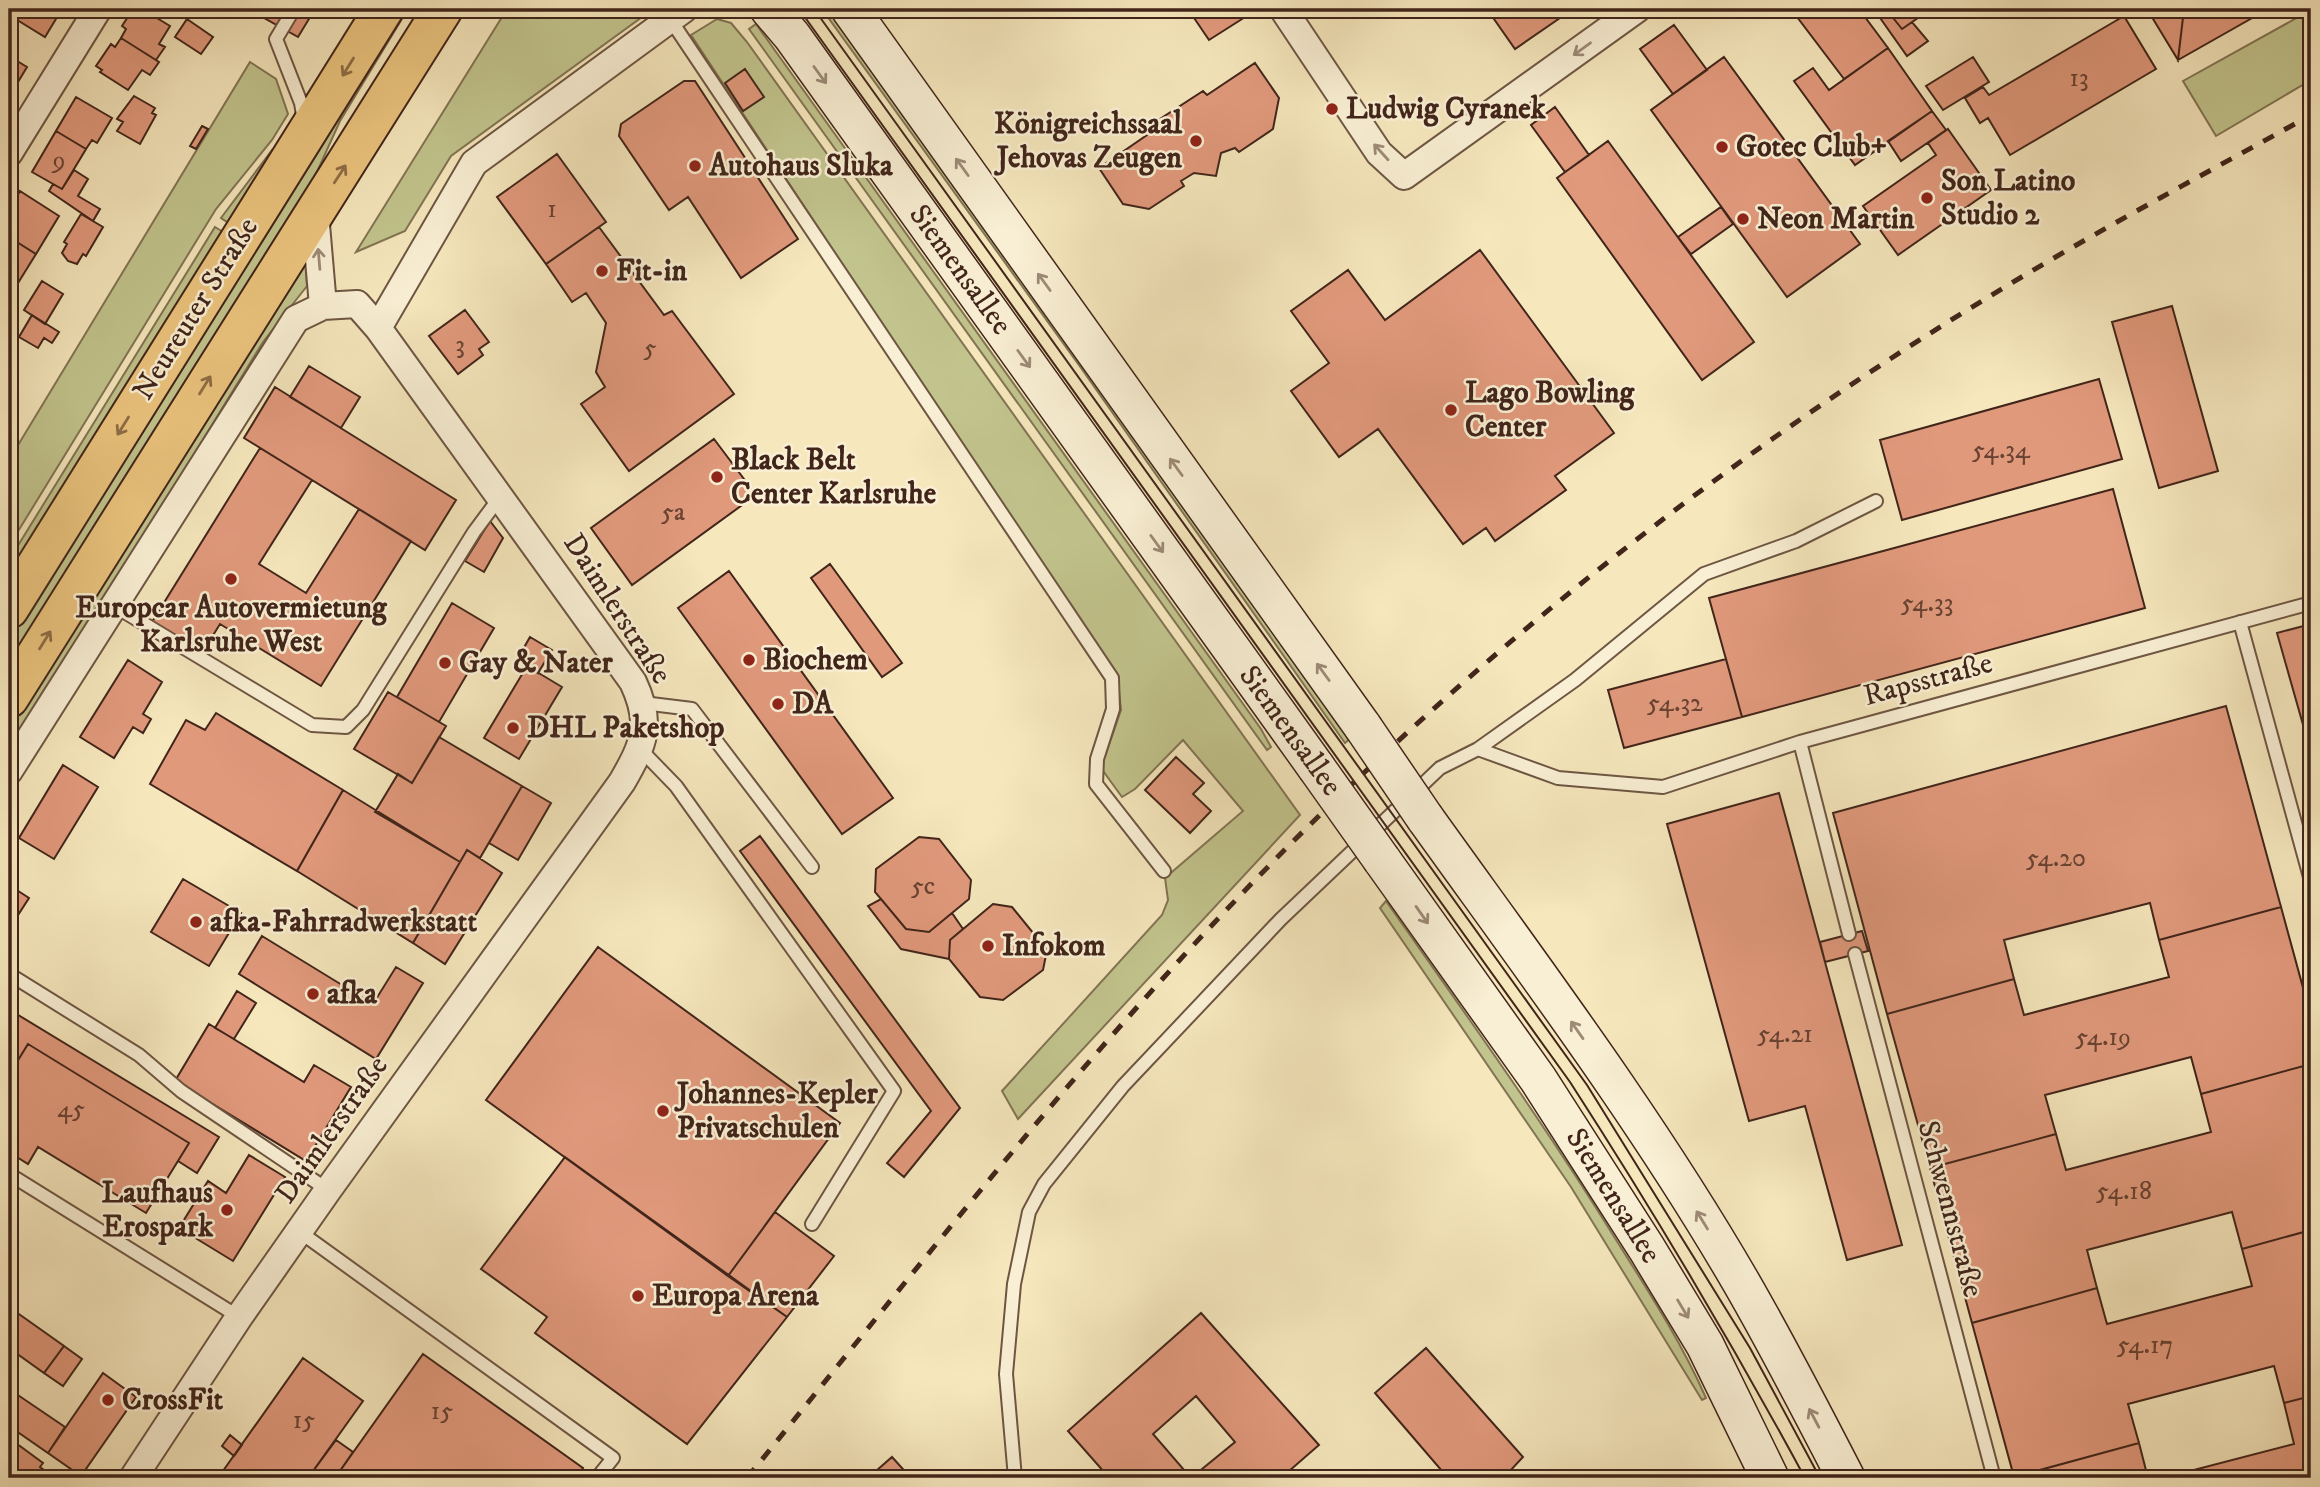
<svg xmlns="http://www.w3.org/2000/svg" width="2320" height="1487" viewBox="0 0 2320 1487" font-family="'IM FELL DW Pica',serif">
<style>
.green{fill:#c2c48d;stroke:#827454;stroke-width:2}
.building{fill:#e1997c;stroke:#41251a;stroke-width:2}
.lines{fill:none;stroke-linecap:round;stroke-linejoin:round}
.lane-casing{stroke:#6e5643;stroke-width:16}
.street-casing{stroke:#6e5643;stroke-width:30}
.secondary-casing{stroke:#41251a;stroke-width:40}
.primary-casing{stroke:#41251a;stroke-width:42}
.lane{stroke:#f9efd4;stroke-width:12}
.street{stroke:#f9efd4;stroke-width:26}
.secondary{stroke:#f9efd4;stroke-width:37}
.primary{stroke:#ebc47e;stroke-width:38}
.tram{stroke:#41251a;stroke-width:2}
.rail{stroke:#41251a;stroke-width:5;stroke-dasharray:12 12;stroke-linecap:butt}
.secondary-bridge-casing{stroke:#41251a;stroke-width:40;stroke-linecap:butt}
.secondary-bridge{stroke:#f9efd4;stroke-width:37}
.oneway{stroke:#9d8a77}
.oneway2{stroke:#8e6d47}
.poi-dot{fill:#8f2418;stroke:#f9efd4;stroke-width:2.5}
.labels{text-anchor:middle;dominant-baseline:central;stroke-width:5;stroke-linejoin:round;paint-order:stroke}
.number-label{font-size:26px;fill:#694232}
.poi-label{font-size:30px;font-weight:bold;fill:#41251a;stroke:#f9efd4;text-anchor:start}
.street-label{font-size:30px;fill:#41251a;stroke:#f9efd4}
</style>
<rect width="100%" height="100%" fill="#f6e7bd"/>
<filter id="stains"><feTurbulence type="fractalNoise" baseFrequency=".00286" numOctaves="4"/><feColorMatrix values="0 0 0 0 .2 0 0 0 0 .09 0 0 0 0 .02 0 0 0 .5 -.17"/></filter>
<radialGradient id="worn" r=".72"><stop offset=".6" stop-color="#630" stop-opacity="0"/><stop offset="1" stop-color="#630" stop-opacity=".3"/></radialGradient>
<path class="green" d="M 398,9 L 408,9 L 340,121 L 307,194 L 9,673 L 9,641 Z
M 507,9 L 653,9 L 451,156 L 405,231 L 356,252 Z
M 822,9 L 829,9 L 1352,737 L 1345,743 L 1081,368 Z
M 2311,10 L 2311,80 L 2216,136 L 2183,81 Z
M 717,19 L 731,23 L 747,42 L 1300,815 L 1018,1119 L 1002,1091 L 1162,915 L 1168,900 L 1165,878 L 1243,811 L 1183,740 L 1135,789 L 1122,797 L 1101,768 L 1121,710 L 1118,682 L 691,35 Z
M 756,24 L 1261,729 L 1271,747 L 1267,750 L 749,29 Z
M 250,62 L 276,79 L 288,114 L 272,140 L 216,209 L 9,546 L 9,460 Z
M 272,150 L 275,152 L 230,224 L 221,218 Z
M 215,227 L 223,232 L 9,580 L 9,560 Z
M 305,258 L 307,286 L 263,342 L 9,755 L 9,728 L 193,427 Z
M 1386,901 C 1462,1009 1539,1116 1608,1227 C 1643,1283 1679,1337 1706,1398 L 1702,1400 L 1571,1187 L 1380,908 Z"/>
<path class="building" d="M 12,9 L 62,9 L 45,37 L 9,15 Z
M 133,9 L 142,9 L 170,26 L 159,44 L 165,47 L 156,60 L 121,38 L 126,29 L 122,26 Z
M 248,9 L 315,9 L 298,37 Z
M 1188,9 L 1235,9 L 1242,19 L 1209,40 Z
M 1487,9 L 1573,9 L 1515,49 Z
M 1791,9 L 1859,9 L 1888,48 L 1844,79 Z
M 1886,9 L 1931,9 L 1902,29 Z
M 1886,9 L 1902,29 L 1912,22 L 1928,41 L 1907,56 L 1878,15 Z
M 2147,9 L 2184,9 L 2178,60 Z
M 2184,9 L 2268,9 L 2178,60 Z
M 2124,16 L 2156,69 L 2010,155 L 1988,118 L 1980,123 L 1965,98 L 1983,87 L 1989,95 Z
M 187,19 L 213,37 L 201,54 L 175,37 Z
M 1674,25 L 1707,70 L 1673,94 L 1640,49 Z
M 121,38 L 159,62 L 150,75 L 142,70 L 128,90 L 100,72 L 102,70 L 96,66 L 111,44 L 115,47 Z
M 1888,48 L 1932,111 L 1855,165 L 1794,81 L 1813,68 L 1829,90 Z
M 9,56 L 27,67 L 9,97 Z
M 1724,57 L 1860,244 L 1787,297 L 1651,110 Z
M 1973,57 L 1989,82 L 1943,110 L 1926,86 Z
M 1255,63 L 1279,98 L 1273,129 L 1239,152 L 1235,148 L 1221,153 L 1216,176 L 1194,173 L 1181,181 L 1184,186 L 1149,209 L 1123,204 L 1099,168 L 1147,135 L 1143,130 L 1203,91 L 1207,95 Z
M 745,69 L 764,97 L 743,111 L 725,83 Z
M 684,81 L 695,81 L 798,239 L 741,278 L 688,197 L 669,210 L 619,136 L 621,124 Z
M 134,96 L 155,108 L 152,113 L 156,115 L 140,144 L 117,131 L 123,122 L 117,119 Z
M 76,97 L 112,118 L 97,143 L 92,140 L 86,149 L 56,131 Z
M 1555,107 L 1589,155 L 1565,172 L 1531,125 Z
M 1932,111 L 1946,130 L 1901,161 L 1888,141 Z
M 202,126 L 208,129 L 196,149 L 190,146 Z
M 1948,129 L 1991,190 L 1898,255 L 1863,206 L 1936,155 L 1928,143 Z
M 56,131 L 86,149 L 62,189 L 32,172 Z
M 1608,141 L 1754,342 L 1702,380 L 1557,178 Z
M 557,154 L 606,222 L 546,264 L 497,197 Z
M 74,170 L 88,179 L 78,196 L 100,209 L 93,221 L 49,191 L 53,184 L 62,189 Z
M 20,191 L 59,216 L 36,254 L 9,237 L 9,209 Z
M 1721,207 L 1733,224 L 1691,254 L 1678,237 Z
M 81,214 L 103,227 L 86,256 L 83,254 L 77,264 L 68,261 L 62,253 L 67,244 L 64,242 Z
M 599,227 L 664,315 L 672,311 L 734,394 L 629,471 L 581,404 L 605,387 L 596,372 L 606,323 L 586,293 L 572,302 L 546,264 Z
M 9,237 L 36,254 L 13,291 L 9,288 Z
M 1480,250 L 1614,433 L 1555,476 L 1566,490 L 1495,541 L 1486,528 L 1463,544 L 1378,429 L 1339,457 L 1291,391 L 1329,363 L 1291,311 L 1348,270 L 1385,320 Z
M 42,281 L 63,294 L 45,324 L 24,310 Z
M 2172,306 L 2218,471 L 2159,488 L 2112,322 Z
M 465,310 L 489,342 L 479,349 L 483,355 L 458,374 L 429,336 Z
M 32,315 L 59,332 L 52,343 L 44,338 L 38,348 L 19,337 Z
M 309,366 L 360,397 L 341,428 L 290,397 Z
M 2099,379 L 2122,459 L 1902,520 L 1880,440 Z
M 275,387 L 456,500 L 425,550 L 244,438 Z
M 714,439 L 756,495 L 632,585 L 591,528 Z
M 260,448 L 312,480 L 259,564 L 306,593 L 359,509 L 411,541 L 321,686 L 220,624 L 202,653 L 152,622 Z
M 2113,489 L 2145,608 L 1742,717 L 1709,598 Z
M 490,521 L 503,538 L 484,572 L 465,561 Z
M 830,564 L 902,663 L 882,677 L 811,578 Z
M 729,571 L 893,798 L 842,834 L 678,608 Z
M 452,603 L 494,628 L 439,722 L 397,697 Z
M 2311,624 L 2311,753 L 2277,633 Z
M 530,637 L 552,650 L 538,673 L 517,660 Z
M 1726,659 L 1742,717 L 1624,748 L 1608,690 Z
M 128,660 L 162,682 L 143,714 L 151,719 L 143,733 L 133,727 L 114,758 L 80,737 Z
M 527,666 L 562,687 L 519,759 L 484,738 Z
M 388,692 L 446,726 L 412,783 L 354,749 Z
M 2226,706 L 2281,907 L 2159,940 L 2150,903 L 2004,940 L 2014,979 L 1887,1014 L 1833,813 Z
M 216,713 L 343,790 L 297,871 L 150,784 L 186,720 L 205,730 Z
M 439,737 L 522,786 L 480,858 L 467,850 L 460,862 L 375,812 L 398,774 L 412,783 Z
M 1176,757 L 1204,783 L 1193,794 L 1211,811 L 1190,833 L 1145,790 Z
M 63,765 L 98,787 L 54,859 L 19,838 Z
M 522,786 L 551,803 L 518,860 L 489,843 Z
M 343,790 L 460,862 L 413,943 L 297,871 Z
M 1779,793 L 1902,1245 L 1847,1260 L 1805,1106 L 1749,1121 L 1667,824 Z
M 760,836 L 960,1108 L 904,1177 L 887,1163 L 931,1111 L 740,851 Z
M 919,837 L 939,839 L 971,880 L 969,899 L 929,932 L 906,929 L 875,892 L 876,869 Z
M 467,850 L 502,873 L 445,964 L 413,943 Z
M 183,879 L 241,913 L 209,966 L 151,932 Z
M 9,885 L 29,898 L 9,929 Z
M 881,899 L 906,929 L 929,932 L 952,913 L 963,929 L 950,940 L 949,959 L 901,949 L 868,906 Z
M 993,904 L 1012,907 L 1047,950 L 1043,970 L 1003,1000 L 980,997 L 949,959 L 950,940 Z
M 2281,907 L 2311,1017 L 2311,1064 L 2201,1094 L 2191,1057 L 2045,1095 L 2056,1134 L 1930,1168 L 1887,1014 L 2014,979 L 2024,1015 L 2169,977 L 2159,940 Z
M 1862,931 L 1868,951 L 1825,962 L 1820,942 Z
M 262,936 L 373,1004 L 396,967 L 423,983 L 376,1059 L 239,974 Z
M 598,947 L 840,1123 L 728,1276 L 486,1100 Z
M 237,991 L 256,1003 L 234,1039 L 215,1028 Z
M 10,1010 L 219,1137 L 197,1173 L 178,1161 L 189,1143 L 28,1044 L 15,1065 L 9,1061 Z
M 209,1024 L 304,1082 L 314,1065 L 351,1087 L 306,1161 L 175,1081 Z
M 28,1044 L 189,1143 L 146,1213 L 38,1147 L 28,1164 L 9,1152 L 9,1075 Z
M 2311,1064 L 2311,1230 L 2242,1249 L 2232,1212 L 2087,1250 L 2097,1288 L 1972,1323 L 1930,1168 L 2056,1134 L 2066,1170 L 2211,1132 L 2201,1094 Z
M 249,1155 L 285,1177 L 233,1261 L 179,1228 L 208,1181 L 226,1193 Z
M 565,1157 L 787,1317 L 687,1444 L 535,1333 L 547,1317 L 481,1269 Z
M 775,1212 L 834,1256 L 787,1317 L 728,1276 Z
M 2311,1230 L 2311,1396 L 2284,1403 L 2274,1366 L 2128,1404 L 2139,1443 L 2014,1477 L 1972,1323 L 2097,1288 L 2107,1324 L 2252,1286 L 2242,1249 Z
M 9,1307 L 64,1346 L 44,1373 L 9,1348 Z
M 1201,1313 L 1319,1445 L 1281,1478 L 1191,1478 L 1235,1442 L 1196,1396 L 1153,1434 L 1191,1478 L 1100,1478 L 1105,1473 L 1068,1431 Z
M 64,1346 L 82,1359 L 63,1386 L 44,1373 Z
M 1426,1348 L 1523,1457 L 1508,1473 L 1512,1478 L 1448,1478 L 1375,1393 Z
M 423,1354 L 583,1468 L 576,1478 L 335,1478 Z
M 303,1358 L 363,1401 L 308,1478 L 218,1478 Z
M 103,1373 L 136,1397 L 81,1476 L 48,1453 Z
M 9,1389 L 65,1427 L 48,1453 L 9,1426 Z
M 2311,1396 L 2311,1478 L 2163,1478 L 2294,1444 L 2284,1403 Z
M 230,1435 L 242,1445 L 234,1456 L 222,1446 Z
M 9,1438 L 43,1463 L 40,1467 L 48,1473 L 44,1478 L 16,1478 L 9,1473 Z
M 336,1440 L 353,1452 L 335,1478 L 308,1478 Z
M 2139,1443 L 2148,1478 L 2014,1478 L 2014,1477 Z
M 892,1457 L 911,1478 L 868,1478 Z"/>
<g class="lines">
<defs>
<path id="lane" d="M 294,9 L 276,39 L 301,103 L 304,121
M 670,19 L 1112,678 L 1113,709 L 1097,759 L 1096,784 L 1164,871
M 113,605 L 312,725 L 346,727 L 363,710 L 474,532 L 500,497
M 2240,622 L 2311,881
M 643,703 L 692,709 L 812,867
M 1800,742 L 1849,934
M 1478,749 L 1575,680 L 1704,574 L 1796,541 L 1876,501
M 641,750 L 676,786 L 894,1091 L 812,1224
M 1855,954 L 1994,1478
M 9,974 L 139,1055 L 181,1091 L 328,1190
M 9,1174 L 239,1317
M 300,1232 L 613,1458 L 597,1478
M 1015,1478 L 1006,1374 L 1014,1284 L 1029,1212 L 1044,1184 L 1123,1086 L 1281,919 L 1440,768 L 1478,749 L 1558,778 L 1663,787 L 1800,742 L 2311,603"/>
<path id="street" d="M 1283,9 L 1379,153 L 1404,176 L 1637,9
M 9,153 L 98,9
M 315,213 L 323,306
M 9,771 L 296,319 L 323,306 L 357,304 L 378,328
M 133,1478 L 239,1317 L 328,1190 L 622,782 C 644,744 653,724 633,682 L 378,328 L 474,163 L 684,9"/>
<path id="secondary" d="M 769,9 L 792,36 L 1316,767
M 850,9 L 1363,727
M 1425,818 C 1534,970 1647,1120 1741,1282 C 1778,1346 1812,1412 1846,1478
M 1382,860 L 1538,1079 L 1647,1249 L 1705,1345 L 1770,1478"/>
<path id="primary" d="M 9,609 L 384,9
M 9,698 L 443,9"/>
</defs>
<use href="#lane" class="lane-casing"/>
<use href="#street" class="street-casing"/>
<use href="#secondary" class="secondary-casing"/>
<use href="#primary" class="primary-casing"/>
<use href="#lane" class="lane"/>
<use href="#street" class="street"/>
<use href="#secondary" class="secondary"/>
<use href="#primary" class="primary"/>
<path class="tram" d="M 799,9 L 1570,1082 C 1654,1212 1732,1343 1805,1478
M 814,9 L 1587,1085 L 1750,1348 L 1820,1478"/>
<path class="rail" d="M 747,1478 C 933,1249 1113,1016 1325,810 C 1523,618 1746,445 1982,301 C 2089,235 2201,176 2311,115"/>
<defs>
<path id="secondary-bridge" d="M 1363,727 L 1425,818
M 1316,767 L 1382,860"/>
</defs>
<use href="#secondary-bridge" class="secondary-bridge-casing"/>
<use href="#secondary-bridge" class="secondary-bridge"/>
</g>
<defs><path id="oneway-shaft" d="M-6 0H5M1.5-3L5.5 0L1.5 3" fill="none" stroke-width="1.6" stroke-linecap="round" stroke-linejoin="round" transform="scale(1.75)"/></defs>
<g class="oneway">
<use href="#oneway-shaft" transform="translate(1582 49) rotate(144)"/>
<use href="#oneway-shaft" transform="translate(820 75) rotate(54)"/>
<use href="#oneway-shaft" transform="translate(1381 152) rotate(-132)"/>
<use href="#oneway-shaft" transform="translate(962 167) rotate(-126)"/>
<use href="#oneway-shaft" transform="translate(319 259) rotate(-95)"/>
<use href="#oneway-shaft" transform="translate(1044 282) rotate(-126)"/>
<use href="#oneway-shaft" transform="translate(1024 359) rotate(54)"/>
<use href="#oneway-shaft" transform="translate(1176 467) rotate(-126)"/>
<use href="#oneway-shaft" transform="translate(1157 544) rotate(54)"/>
<use href="#oneway-shaft" transform="translate(1323 672) rotate(-126)"/>
<use href="#oneway-shaft" transform="translate(1422 915) rotate(55)"/>
<use href="#oneway-shaft" transform="translate(1577 1030) rotate(-125)"/>
<use href="#oneway-shaft" transform="translate(1702 1220) rotate(-122)"/>
<use href="#oneway-shaft" transform="translate(1683 1309) rotate(59)"/>
<use href="#oneway-shaft" transform="translate(1814 1418) rotate(-118)"/>
</g>
<g class="oneway2">
<use href="#oneway-shaft" transform="translate(348 67) rotate(122)"/>
<use href="#oneway-shaft" transform="translate(340 174) rotate(-57)"/>
<use href="#oneway-shaft" transform="translate(205 385) rotate(-58)"/>
<use href="#oneway-shaft" transform="translate(123 426) rotate(122)"/>
<use href="#oneway-shaft" transform="translate(45 640) rotate(-58)"/>
</g>
<g class="poi-dot">
<circle cx="1332" cy="109" r="7"/>
<circle cx="1196" cy="141" r="7"/>
<circle cx="1722" cy="147" r="7"/>
<circle cx="695" cy="166" r="7"/>
<circle cx="1927" cy="198" r="7"/>
<circle cx="1743" cy="219" r="7"/>
<circle cx="602" cy="271" r="7"/>
<circle cx="1451" cy="410" r="7"/>
<circle cx="717" cy="477" r="7"/>
<circle cx="231" cy="579" r="7"/>
<circle cx="749" cy="660" r="7"/>
<circle cx="445" cy="663" r="7"/>
<circle cx="778" cy="704" r="7"/>
<circle cx="513" cy="728" r="7"/>
<circle cx="196" cy="922" r="7"/>
<circle cx="988" cy="946" r="7"/>
<circle cx="313" cy="994" r="7"/>
<circle cx="663" cy="1111" r="7"/>
<circle cx="227" cy="1210" r="7"/>
<circle cx="638" cy="1296" r="7"/>
<circle cx="108" cy="1400" r="7"/>
</g>
<g class="labels">
<g class="number-label">
<text x="2079" y="78">13</text>
<text x="59" y="160">9</text>
<text x="552" y="209">1</text>
<text x="460" y="345">3</text>
<text x="650" y="348">5</text>
<text x="2001" y="450">54.34</text>
<text x="673" y="512">5a</text>
<text x="1927" y="603">54.33</text>
<text x="1675" y="703">54.32</text>
<text x="2056" y="858">54.20</text>
<text x="923" y="886">5c</text>
<text x="1785" y="1034">54.21</text>
<text x="2103" y="1037">54.19</text>
<text x="71" y="1109">45</text>
<text x="2124" y="1191">54.18</text>
<text x="2145" y="1345">54.17</text>
<text x="442" y="1411">15</text>
<text x="304" y="1420">15</text>
</g>
<g class="poi-label">
<text x="1346" y="109">Ludwig Cyranek</text>
<text x="1182" y="124" text-anchor="end">Königreichssaal<tspan x="1182" dy="34">Jehovas Zeugen</tspan></text>
<text x="1736" y="147">Gotec Club+</text>
<text x="709" y="166">Autohaus Sluka</text>
<text x="1941" y="181">Son Latino<tspan x="1941" dy="34">Studio 2</tspan></text>
<text x="1757" y="219">Neon Martin</text>
<text x="616" y="271">Fit-in</text>
<text x="1465" y="393">Lago Bowling<tspan x="1465" dy="34">Center</tspan></text>
<text x="731" y="460">Black Belt<tspan x="731" dy="34">Center Karlsruhe</tspan></text>
<text x="231" y="608" text-anchor="middle">Europcar Autovermietung<tspan x="231" dy="34">Karlsruhe West</tspan></text>
<text x="763" y="660">Biochem</text>
<text x="459" y="663">Gay &amp; Nater</text>
<text x="792" y="704">DA</text>
<text x="527" y="728">DHL Paketshop</text>
<text x="210" y="922">afka-Fahrradwerkstatt</text>
<text x="1002" y="946">Infokom</text>
<text x="327" y="994">afka</text>
<text x="677" y="1094">Johannes-Kepler<tspan x="677" dy="34">Privatschulen</tspan></text>
<text x="213" y="1193" text-anchor="end">Laufhaus<tspan x="213" dy="34">Erospark</tspan></text>
<text x="652" y="1296">Europa Arena</text>
<text x="122" y="1400">CrossFit</text>
</g>
<g class="street-label">
<text transform="translate(960 270) rotate(54)">Siemensallee</text>
<text transform="translate(196 309) rotate(-58)">Neureuter Straße</text>
<text transform="translate(617 609) rotate(57)">Daimlerstraße</text>
<text transform="translate(1928 680) rotate(-15)">Rapsstraße</text>
<text transform="translate(1290 731) rotate(54)">Siemensallee</text>
<text transform="translate(332 1130) rotate(-55)">Daimlerstraße</text>
<text transform="translate(1613 1196) rotate(58)">Siemensallee</text>
<text transform="translate(1950 1209) rotate(75)">Schwennstraße</text>
</g>
</g>
<rect width="2320" height="1487" fill="none" stroke="#f6e7bd" stroke-width="35"/>
<rect x="10" y="10" width="2299" height="1466" fill="none" stroke="#41251a" stroke-width="3.5"/>
<rect x="18" y="18" width="2285" height="1452" fill="none" stroke="#41251a" stroke-width="2"/>
<rect width="100%" height="100%" filter="url(#stains)"/>
<rect width="100%" height="100%" fill="url(#worn)"/>
</svg>
